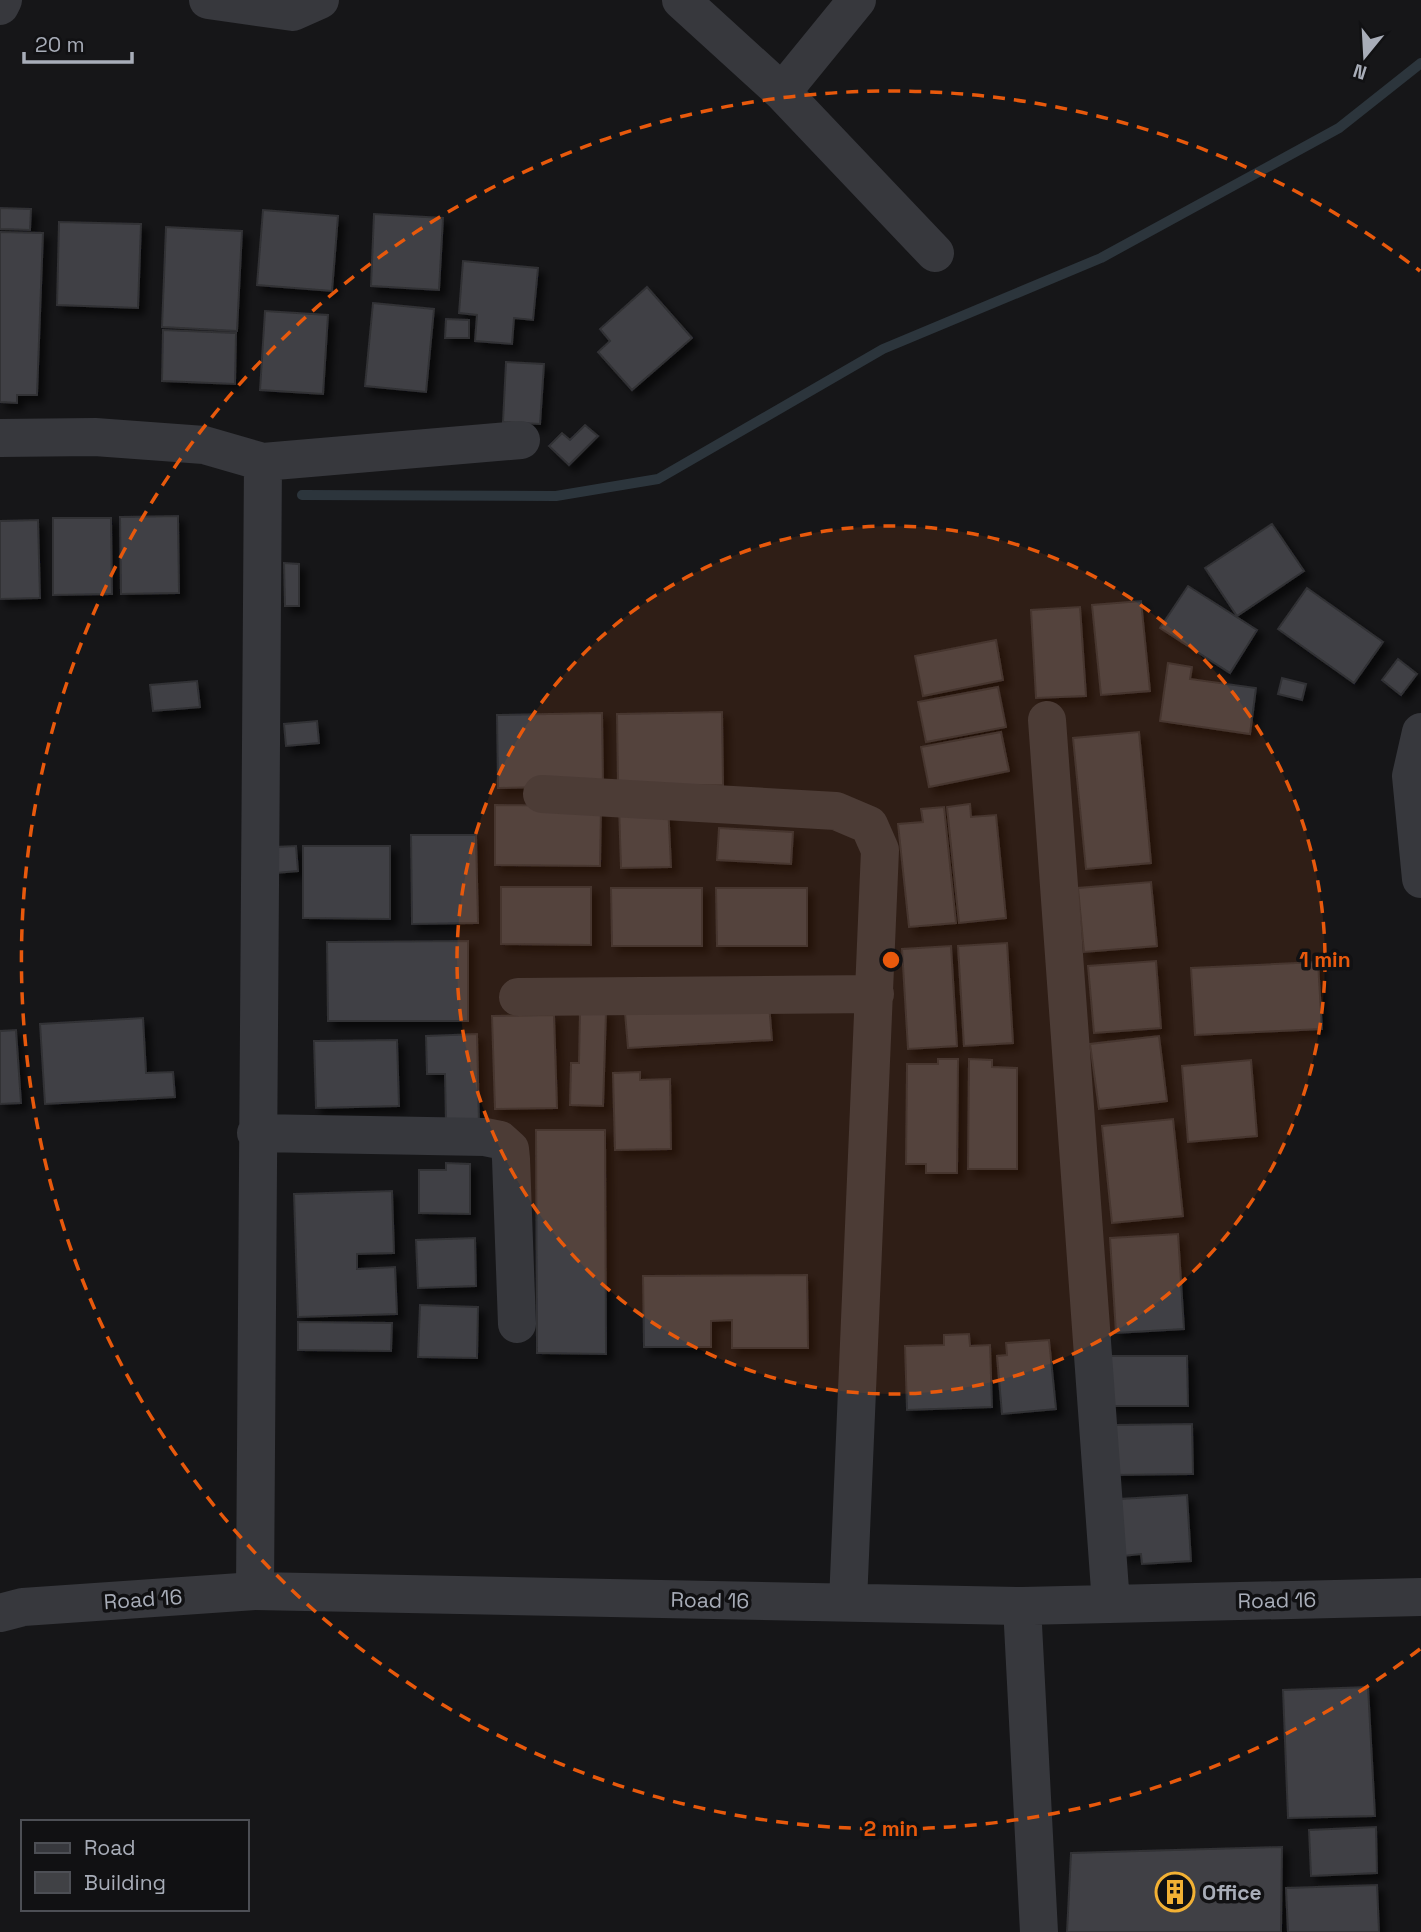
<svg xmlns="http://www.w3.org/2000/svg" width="1421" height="1932" viewBox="0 0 1421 1932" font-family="'Space Grotesk',sans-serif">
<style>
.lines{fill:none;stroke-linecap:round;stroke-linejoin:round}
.stream{stroke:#2c353c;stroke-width:10}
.building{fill:#404145;stroke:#303034;stroke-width:2;filter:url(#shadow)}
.minor{stroke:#37383d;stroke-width:38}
.ring{fill:none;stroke:#e8590c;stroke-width:3.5;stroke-dasharray:12 9}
.labels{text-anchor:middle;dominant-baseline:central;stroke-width:7;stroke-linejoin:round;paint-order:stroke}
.street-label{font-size:21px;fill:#a8adb8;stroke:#111113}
.poi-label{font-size:21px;font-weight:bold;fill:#a8adb8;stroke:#111113;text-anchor:start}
.centre{fill:#e8590c;stroke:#111113;stroke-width:3.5}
.ring-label{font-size:21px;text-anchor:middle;font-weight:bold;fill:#e8590c;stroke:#111113;stroke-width:7;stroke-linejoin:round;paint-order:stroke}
</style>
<defs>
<filter id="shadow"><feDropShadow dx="6" dy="6" stdDeviation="3.5" flood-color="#0009"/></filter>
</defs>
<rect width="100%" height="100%" fill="#161618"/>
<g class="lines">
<path class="stream" d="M 302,495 L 556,496 L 658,479 L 883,349 L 1101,258 L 1339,128 L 1421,63"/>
</g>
<path class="building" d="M 0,208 L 31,209 L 30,230 L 0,229 Z
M 263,210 L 338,216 L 332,291 L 257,285 Z
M 374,214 L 443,218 L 439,290 L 371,286 Z
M 59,222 L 141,224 L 138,308 L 57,305 Z
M 166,227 L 242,231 L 237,331 L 162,327 Z
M 0,232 L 43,233 L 37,395 L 17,395 L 17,403 L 0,402 Z
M 463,261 L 538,268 L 533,320 L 514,318 L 512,344 L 475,341 L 477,315 L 459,313 Z
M 647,287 L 692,338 L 632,390 L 598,352 L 610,341 L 600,329 Z
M 373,303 L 434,309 L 426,392 L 365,386 Z
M 265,311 L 328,315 L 323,394 L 260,390 Z
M 446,319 L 469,320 L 469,338 L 445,338 Z
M 163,330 L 236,333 L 235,384 L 162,381 Z
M 506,362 L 544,364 L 540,424 L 503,422 Z
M 585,425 L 598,436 L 569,465 L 549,446 L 562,433 L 570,440 Z
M 178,516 L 179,593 L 121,594 L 120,517 Z
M 53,518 L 111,518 L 112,594 L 53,595 Z
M 38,520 L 40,598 L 0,599 L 0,521 Z
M 1272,524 L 1304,571 L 1237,616 L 1205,568 Z
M 284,563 L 299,564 L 299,606 L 285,606 Z
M 1188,586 L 1257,630 L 1230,673 L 1160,628 Z
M 1307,588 L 1383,642 L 1354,683 L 1278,629 Z
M 1141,601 L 1150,691 L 1101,695 L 1092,605 Z
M 1080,607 L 1086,696 L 1036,698 L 1031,610 Z
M 996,640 L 1003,680 L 923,696 L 915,656 Z
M 1398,659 L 1417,674 L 1401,695 L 1382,680 Z
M 1168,663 L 1192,667 L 1190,679 L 1256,688 L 1250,734 L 1160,721 Z
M 1282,678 L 1306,684 L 1302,700 L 1278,694 Z
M 197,681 L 200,707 L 153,711 L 150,685 Z
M 998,687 L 1006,727 L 926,742 L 918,702 Z
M 722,712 L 723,785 L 618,787 L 617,714 Z
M 602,713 L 603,786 L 498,788 L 497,715 Z
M 317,721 L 319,743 L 286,746 L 284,724 Z
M 1001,732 L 1009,771 L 929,787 L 921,747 Z
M 1139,732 L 1151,863 L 1086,869 L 1073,738 Z
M 668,804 L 671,867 L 621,868 L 619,806 Z
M 970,804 L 971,817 L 996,815 L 1006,918 L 959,923 L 947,807 Z
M 495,805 L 601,806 L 600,866 L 495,865 Z
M 944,807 L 956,923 L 909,927 L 898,824 L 923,822 L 921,809 Z
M 719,828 L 793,832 L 791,864 L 717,860 Z
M 411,835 L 476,835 L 478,923 L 412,924 Z
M 296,846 L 298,871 L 276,873 L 274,847 Z
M 303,846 L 390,846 L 390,919 L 303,918 Z
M 1151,882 L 1157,946 L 1084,952 L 1078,888 Z
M 501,887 L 591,887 L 591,945 L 501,944 Z
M 611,888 L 702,888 L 702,946 L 612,946 Z
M 716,888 L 807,888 L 807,946 L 717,946 Z
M 468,941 L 468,1021 L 328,1021 L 327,942 Z
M 1007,943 L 1013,1043 L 964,1046 L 958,946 Z
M 951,946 L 957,1046 L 908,1049 L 902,949 Z
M 1156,961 L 1161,1028 L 1094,1033 L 1088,966 Z
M 1318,962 L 1322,1029 L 1195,1035 L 1191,968 Z
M 769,1004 L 772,1040 L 628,1048 L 625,1013 Z
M 580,1010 L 606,1011 L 603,1106 L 570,1105 L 571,1063 L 579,1063 Z
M 554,1015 L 557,1108 L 495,1109 L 492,1016 Z
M 143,1018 L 146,1073 L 173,1072 L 175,1097 L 45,1104 L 40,1024 Z
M 16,1030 L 21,1103 L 0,1104 L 0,1031 Z
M 477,1034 L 479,1124 L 446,1124 L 445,1074 L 427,1074 L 426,1036 Z
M 1159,1036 L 1167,1101 L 1099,1109 L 1090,1044 Z
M 397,1040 L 399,1106 L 316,1108 L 314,1041 Z
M 938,1059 L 958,1059 L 957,1173 L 926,1173 L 926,1164 L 906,1164 L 907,1064 L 938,1064 Z
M 969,1059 L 992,1060 L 992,1067 L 1017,1068 L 1017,1169 L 968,1169 Z
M 1251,1060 L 1257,1136 L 1188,1142 L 1182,1066 Z
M 640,1072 L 640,1080 L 670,1079 L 671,1149 L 615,1150 L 613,1073 Z
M 1173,1119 L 1183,1216 L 1112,1223 L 1102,1126 Z
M 536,1130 L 605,1130 L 606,1354 L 537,1353 Z
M 446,1163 L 470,1164 L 470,1214 L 419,1213 L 419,1170 L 446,1170 Z
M 392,1191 L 394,1253 L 357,1254 L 357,1269 L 395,1267 L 397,1314 L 298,1317 L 294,1194 Z
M 1178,1234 L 1184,1329 L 1116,1333 L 1110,1238 Z
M 475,1238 L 476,1286 L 418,1288 L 416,1240 Z
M 807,1275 L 808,1348 L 732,1348 L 732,1320 L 711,1321 L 711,1347 L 644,1347 L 643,1276 Z
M 420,1305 L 478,1307 L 477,1358 L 418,1357 Z
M 298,1322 L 392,1323 L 391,1351 L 298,1350 Z
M 969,1334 L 970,1346 L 990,1345 L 992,1407 L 907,1410 L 905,1346 L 944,1345 L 944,1335 Z
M 1049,1340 L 1056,1409 L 1002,1414 L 997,1356 L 1007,1355 L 1006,1343 Z
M 1108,1356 L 1187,1356 L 1188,1406 L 1109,1406 Z
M 1192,1424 L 1193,1474 L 1114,1475 L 1113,1425 Z
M 1187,1495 L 1191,1561 L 1142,1564 L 1141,1554 L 1123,1556 L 1119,1499 Z
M 1368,1687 L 1375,1816 L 1288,1818 L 1283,1690 Z
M 1376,1827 L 1377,1873 L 1311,1876 L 1309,1830 Z
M 1282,1847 L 1281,1932 L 1067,1932 L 1071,1853 Z
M 1377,1885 L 1379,1932 L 1288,1932 L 1286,1888 Z"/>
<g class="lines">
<path class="minor" d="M 208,0 L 293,12 L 320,0
M 681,0 L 782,92 L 857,0
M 0,6 L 3,0
M 782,92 L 935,253
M 0,438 L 95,437 L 204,445 L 263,462 L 255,1591
M 263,462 L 521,440
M 1047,720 L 1111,1604
M 1421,732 L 1411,776 L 1421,879
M 542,794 L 836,811 L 869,825 L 880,850 L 848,1602
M 518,997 L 875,994
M 256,1133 L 485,1137 L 500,1140 L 510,1149 L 511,1159 L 517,1324
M 1022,1606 L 1039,1932
M 0,1613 L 23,1607 L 255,1591 L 1022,1606 L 1421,1597"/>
</g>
<circle cx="891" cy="960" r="434" fill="#e8590c" fill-opacity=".12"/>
<g class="ring">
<circle cx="891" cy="960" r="434"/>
<path d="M1420 1649A869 869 0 1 1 1420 271"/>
</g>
<defs>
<symbol id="building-ring" viewBox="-11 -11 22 22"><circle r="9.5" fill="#111113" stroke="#f2b134" stroke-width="1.5"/><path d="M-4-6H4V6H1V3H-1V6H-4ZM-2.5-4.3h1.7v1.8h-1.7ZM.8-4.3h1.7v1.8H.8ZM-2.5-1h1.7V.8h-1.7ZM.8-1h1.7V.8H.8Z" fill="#f2b134"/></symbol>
</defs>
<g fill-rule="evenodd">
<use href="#building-ring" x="1153" y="1870" width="44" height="44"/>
</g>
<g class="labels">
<g class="street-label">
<text transform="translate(143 1599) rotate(-4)">Road 16</text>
<text transform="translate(710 1600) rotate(1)">Road 16</text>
<text transform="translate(1277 1600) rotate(-1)">Road 16</text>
</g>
<g class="poi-label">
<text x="1202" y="1892">Office</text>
</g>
</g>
<circle cx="891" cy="960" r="10" class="centre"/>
<g class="ring-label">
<text x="1325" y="967">1 min</text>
<text x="891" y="1836">2 min</text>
</g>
<rect x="21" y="1820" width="228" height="91" fill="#111113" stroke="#4d4f55" stroke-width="2"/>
<rect x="35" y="1843" width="35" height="10" fill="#37383d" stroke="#4d4f55" stroke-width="2"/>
<text x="84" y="1855" font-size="21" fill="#a8adb8">Road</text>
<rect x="35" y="1872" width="35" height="21" fill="#404145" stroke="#4d4f55" stroke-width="2"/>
<text x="84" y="1890" font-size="21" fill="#a8adb8">Building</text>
<g transform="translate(1365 56) rotate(198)" stroke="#111113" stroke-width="5" paint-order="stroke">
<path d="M0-5L12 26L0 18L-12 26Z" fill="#a8adb8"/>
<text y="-10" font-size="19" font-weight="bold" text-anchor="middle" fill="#a8adb8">N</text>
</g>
<path d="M24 52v10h108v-10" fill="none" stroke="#a8adb8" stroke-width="3.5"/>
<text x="35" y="52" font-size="21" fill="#a8adb8" stroke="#111113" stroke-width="5" paint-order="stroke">20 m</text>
</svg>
